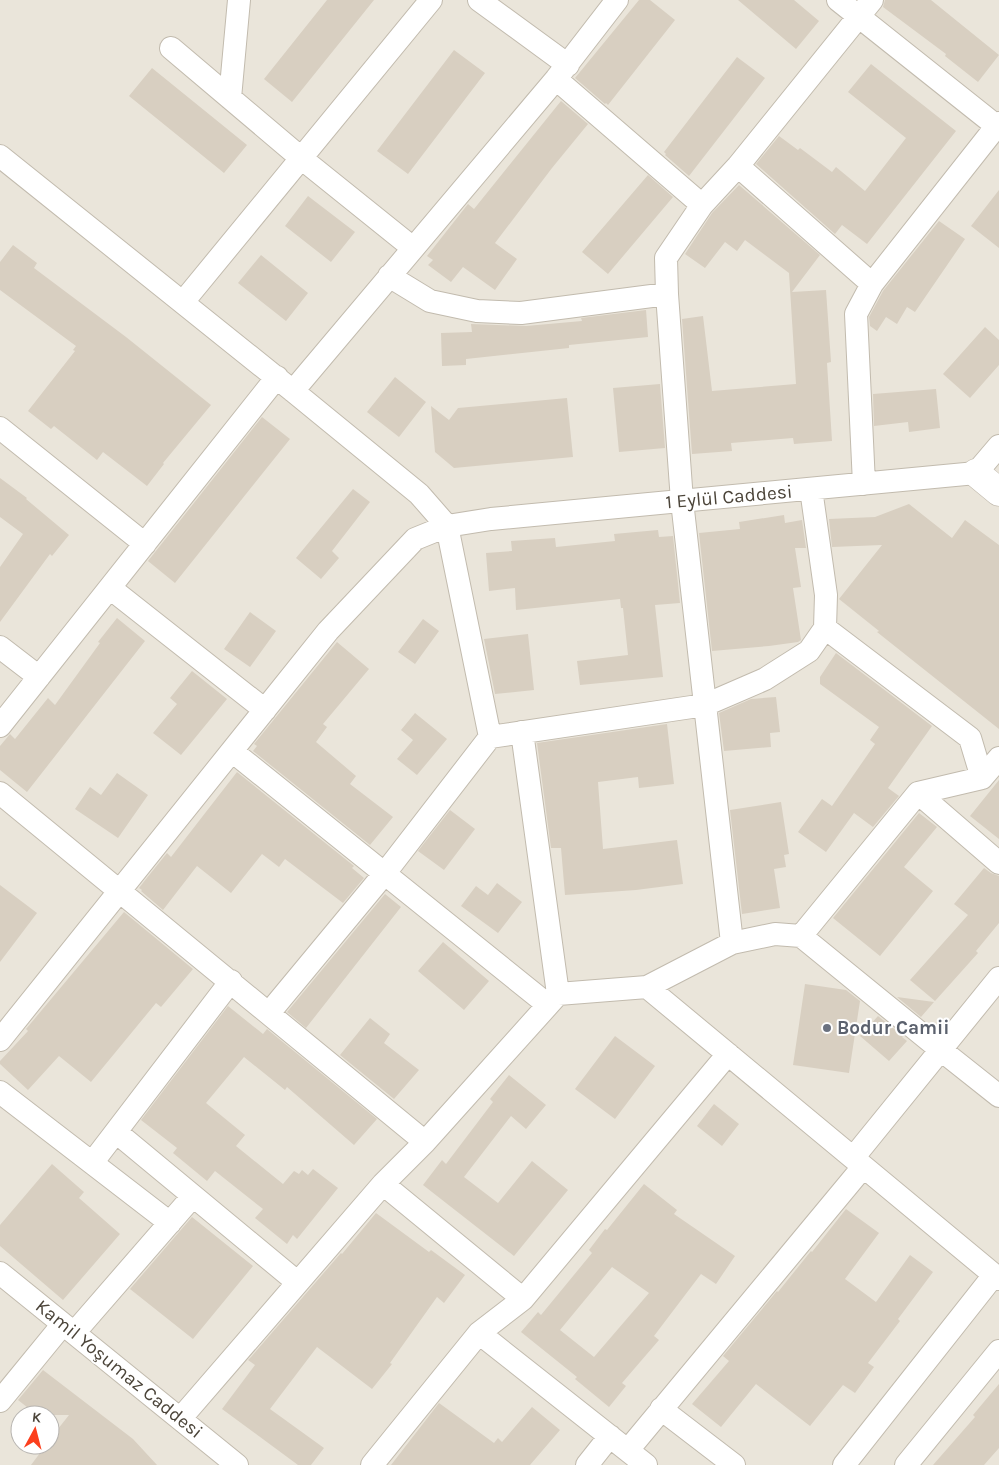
<svg xmlns="http://www.w3.org/2000/svg" width="999" height="1465" viewBox="0 0 999 1465" font-family="Karla,sans-serif">
<style>
.residential{fill:#eae5da;fill-rule:evenodd}
.building{fill:#d8cfc1;fill-rule:evenodd}
.lines{fill:none;stroke-linecap:round;stroke-linejoin:round}
.minor-casing{stroke:#c2bbae;stroke-width:24}
.tertiary-casing{stroke:#c2bbae;stroke-width:29}
.minor{stroke:#fff;stroke-width:22}
.tertiary{stroke:#fff;stroke-width:28}
.worship-dot{fill:#6b7280;stroke:#fff;stroke-width:2}
.labels{text-anchor:middle;dominant-baseline:central;stroke-width:4;stroke-linejoin:round;paint-order:stroke}
.street-label{font-size:19px;fill:#4b4439;stroke:#fff}
.worship-label{font-size:19px;font-weight:bold;fill:#5b616d;stroke:#fff;text-anchor:start}
</style>
<rect width="100%" height="100%" fill="#f6f3ec"/>
<path class="residential" d="M 0,0 L 999,0 L 999,1465 L 0,1465 ZM 20,1415 L 50,1415 L 50,1445 L 20,1445 Z"/>
<path class="building" d="M 327,0 L 374,0 L 292,102 L 264,79 Z
M 639,0 L 650,0 L 675,20 L 608,105 L 606,103 L 605,104 L 575,78 Z
M 738,0 L 794,0 L 819,21 L 796,49 Z
M 885,0 L 931,0 L 999,55 L 978,82 L 945,56 L 946,54 L 883,7 Z
M 454,50 L 485,73 L 408,174 L 377,151 Z
M 737,57 L 765,78 L 689,176 L 665,155 L 666,154 L 664,152 Z
M 871,64 L 956,131 L 867,244 L 842,225 L 835,234 L 756,164 L 779,136 L 798,150 L 800,148 L 832,172 L 836,167 L 865,191 L 906,138 L 848,92 Z
M 152,68 L 247,145 L 224,173 L 129,96 Z
M 561,101 L 588,124 L 552,168 L 495,243 L 517,259 L 495,290 L 463,267 L 451,282 L 428,265 L 433,260 L 427,256 L 468,204 L 474,209 Z
M 648,175 L 673,197 L 608,274 L 582,252 Z
M 739,185 L 820,255 L 792,292 L 826,290 L 831,362 L 827,363 L 832,441 L 794,444 L 793,438 L 731,443 L 732,451 L 692,454 L 682,319 L 703,316 L 712,391 L 796,384 L 789,273 L 745,240 L 737,251 L 725,242 L 705,268 L 685,254 L 712,213 Z
M 999,190 L 999,248 L 971,226 Z
M 308,196 L 355,232 L 331,262 L 285,226 Z
M 939,221 L 965,239 L 915,312 L 907,307 L 897,324 L 886,317 L 877,331 L 870,326 L 869,317 L 883,291 Z
M 13,245 L 37,263 L 34,268 L 126,337 L 211,405 L 163,463 L 164,464 L 147,486 L 103,452 L 97,460 L 54,426 L 51,429 L 28,411 L 75,351 L 73,350 L 76,346 L 0,290 L 0,262 Z
M 261,255 L 308,293 L 286,321 L 238,283 Z
M 646,310 L 648,337 L 569,345 L 569,348 L 466,359 L 466,365 L 442,366 L 441,333 L 472,332 L 471,324 L 526,326 L 582,321 L 581,318 Z
M 985,327 L 999,340 L 999,365 L 970,398 L 943,374 Z
M 395,377 L 426,402 L 399,437 L 367,412 Z
M 660,384 L 665,448 L 619,452 L 613,388 Z
M 936,389 L 940,428 L 909,432 L 908,422 L 874,426 L 873,394 Z
M 567,398 L 573,457 L 454,468 L 435,452 L 431,406 L 449,420 L 458,408 Z
M 262,417 L 290,439 L 175,583 L 148,561 Z
M 0,478 L 27,498 L 26,499 L 69,535 L 52,556 L 50,554 L 0,622 L 0,567 L 23,534 L 0,517 Z
M 353,489 L 370,502 L 332,551 L 339,558 L 321,579 L 296,558 Z
M 909,504 L 952,538 L 965,520 L 999,545 L 999,729 L 877,632 L 879,631 L 839,599 L 882,545 L 832,547 L 829,519 L 875,517 Z
M 784,515 L 785,523 L 802,520 L 806,548 L 795,548 L 801,587 L 793,588 L 801,640 L 798,642 L 769,646 L 712,651 L 699,533 L 740,529 L 739,522 Z
M 658,530 L 659,537 L 673,536 L 680,603 L 655,605 L 663,677 L 580,685 L 577,661 L 628,655 L 623,608 L 621,608 L 620,599 L 516,610 L 515,588 L 489,591 L 486,553 L 512,551 L 511,541 L 555,538 L 556,547 L 615,541 L 614,534 Z
M 250,612 L 276,631 L 250,667 L 224,649 Z
M 117,618 L 145,641 L 27,792 L 0,770 L 0,746 L 10,734 L 15,739 L 48,698 L 55,705 L 100,643 L 98,642 Z
M 423,619 L 439,631 L 415,664 L 398,652 Z
M 528,634 L 534,690 L 495,694 L 484,639 Z
M 337,642 L 369,669 L 323,724 L 327,727 L 316,742 L 356,776 L 350,784 L 393,817 L 370,845 L 253,751 L 257,746 L 254,744 Z
M 836,653 L 932,726 L 888,788 L 899,796 L 873,827 L 854,813 L 826,852 L 798,832 L 822,799 L 832,806 L 875,744 L 870,740 L 879,727 L 820,684 L 820,677 Z
M 192,671 L 227,699 L 181,755 L 153,733 L 177,704 L 170,698 Z
M 776,697 L 780,732 L 770,733 L 771,747 L 724,751 L 719,713 L 751,699 Z
M 415,713 L 447,739 L 417,775 L 397,759 L 413,740 L 401,730 Z
M 667,724 L 674,784 L 639,788 L 638,777 L 598,782 L 603,849 L 677,840 L 683,884 L 636,890 L 565,895 L 561,848 L 551,848 L 537,743 Z
M 237,772 L 354,866 L 352,868 L 364,878 L 343,903 L 285,859 L 279,867 L 262,854 L 231,893 L 197,866 L 163,910 L 141,891 L 142,890 L 139,888 L 146,879 L 167,853 L 171,857 Z
M 117,773 L 148,795 L 118,838 L 75,809 L 90,787 L 101,795 Z
M 999,780 L 999,839 L 970,816 Z
M 781,802 L 789,854 L 784,855 L 786,867 L 774,869 L 780,908 L 742,914 L 730,810 Z
M 450,810 L 475,829 L 444,870 L 418,851 Z
M 919,813 L 937,827 L 904,867 L 933,891 L 880,956 L 833,918 Z
M 984,868 L 991,873 L 999,876 L 999,923 L 976,951 L 978,953 L 935,1001 L 910,980 L 968,915 L 954,904 Z
M 497,883 L 522,902 L 498,933 L 461,906 L 476,886 L 488,895 Z
M 0,885 L 37,913 L 0,962 Z
M 385,894 L 401,907 L 306,1028 L 287,1012 Z
M 124,912 L 193,969 L 161,1007 L 156,1003 L 91,1082 L 59,1056 L 28,1090 L 0,1064 L 0,1061 L 28,1031 L 26,1029 Z
M 443,942 L 489,981 L 464,1010 L 418,971 Z
M 805,984 L 846,990 L 860,1001 L 849,1073 L 793,1065 Z
M 897,997 L 934,1002 L 921,1017 Z
M 228,1006 L 263,1034 L 267,1029 L 377,1119 L 354,1145 L 287,1087 L 285,1090 L 244,1057 L 206,1103 L 245,1135 L 236,1146 L 283,1184 L 294,1171 L 299,1174 L 302,1170 L 308,1175 L 313,1169 L 338,1188 L 297,1239 L 293,1235 L 287,1244 L 255,1218 L 263,1209 L 215,1171 L 207,1181 L 173,1153 L 177,1148 L 141,1120 Z
M 878,1016 L 903,1036 L 902,1037 L 907,1041 L 889,1061 L 860,1036 Z
M 370,1018 L 390,1034 L 384,1043 L 419,1070 L 394,1099 L 340,1055 Z
M 615,1036 L 655,1066 L 615,1119 L 575,1089 Z
M 509,1075 L 546,1105 L 526,1129 L 511,1116 L 464,1177 L 498,1203 L 532,1161 L 568,1190 L 514,1256 L 423,1185 L 442,1160 L 446,1164 L 493,1102 L 490,1099 Z
M 714,1104 L 739,1124 L 722,1146 L 697,1126 Z
M 52,1164 L 84,1192 L 79,1198 L 120,1234 L 63,1300 L 0,1246 L 0,1225 Z
M 644,1184 L 677,1210 L 674,1214 L 735,1256 L 716,1284 L 701,1274 L 654,1336 L 659,1340 L 622,1383 L 626,1386 L 609,1407 L 575,1379 L 577,1377 L 521,1332 L 538,1312 L 541,1315 L 592,1253 L 589,1250 L 605,1229 L 607,1230 ZM 612,1267 L 649,1293 L 594,1357 L 560,1330 Z
M 846,1209 L 879,1233 L 845,1279 L 876,1302 L 910,1255 L 933,1272 L 898,1319 L 900,1321 L 868,1363 L 874,1367 L 855,1393 L 843,1385 L 810,1426 L 756,1384 L 721,1427 L 692,1404 L 729,1361 L 723,1356 L 777,1291 L 778,1292 L 811,1251 L 812,1252 Z
M 376,1213 L 429,1252 L 431,1250 L 465,1275 L 444,1303 L 437,1297 L 390,1363 L 392,1364 L 372,1389 L 317,1347 L 270,1409 L 324,1448 L 311,1465 L 298,1465 L 222,1409 L 255,1365 L 248,1360 L 251,1357 L 341,1253 L 342,1254 Z
M 192,1217 L 253,1266 L 193,1339 L 130,1289 Z
M 43,1370 L 133,1439 L 157,1465 L 31,1465 L 46,1445 L 50,1445 L 50,1439 L 69,1415 L 37,1415 L 18,1400 Z
M 999,1384 L 999,1448 L 984,1465 L 933,1465 L 975,1417 L 973,1415 Z
M 439,1403 L 494,1443 L 498,1438 L 502,1442 L 532,1407 L 560,1430 L 530,1465 L 391,1465 Z"/>
<g class="lines">
<defs>
<path id="minor" d="M 479,0 L 568,65
M 838,0 L 999,128
M 171,48 L 301,158 L 413,248
M 556,79 L 702,205
M 230,98 L 239,0
M 0,156 L 293,391 L 419,494 L 447,526 L 490,737
M 738,166 L 872,284 L 856,314 L 864,484
M 389,276 L 430,301 L 477,311 L 521,313 L 667,294
M 872,284 L 999,123
M 183,302 L 431,0
M 293,391 L 556,79 L 617,0
M 0,428 L 145,544
M 110,588 L 265,710
M 825,628 L 970,738 L 982,778
M 0,647 L 39,677
M 0,726 L 277,377
M 522,732 L 558,994
M 232,751 L 548,1005
M 0,793 L 425,1142
M 918,793 L 999,863
M 801,936 L 918,793 L 982,778 L 999,758
M 732,943 L 682,501 L 667,294 L 666,258 L 702,205 L 738,166 L 872,0
M 647,987 L 999,1279
M 269,1013 L 385,873 L 490,737 L 705,705 L 765,679 L 809,651 L 825,628 L 826,595 L 811,489
M 0,1040 L 328,631 L 415,539 L 447,526 L 491,519 L 976,473 L 999,446
M 0,1092 L 170,1223
M 116,1132 L 297,1282
M 853,1158 L 999,978
M 92,1163 L 231,981
M 383,1184 L 523,1299
M 0,1273 L 237,1465
M 74,1333 L 193,1196
M 479,1333 L 646,1465
M 0,1401 L 63,1324
M 661,1409 L 734,1465
M 180,1419 L 383,1184 L 425,1142 L 558,994 L 647,987 L 732,943 L 775,934 L 801,936 L 941,1050 L 999,1096
M 628,1450 L 863,1167
M 372,1465 L 479,1333 L 523,1299 L 728,1054
M 587,1465 L 610,1436
M 844,1465 L 994,1275
M 906,1465 L 999,1351"/>
<path id="tertiary" d="M 976,473 L 999,492"/>
</defs>
<use href="#minor" class="minor-casing"/>
<use href="#tertiary" class="tertiary-casing"/>
<use href="#minor" class="minor"/>
<use href="#tertiary" class="tertiary"/>
</g>
<circle class="worship-dot" cx="827" cy="1028" r="5"/>
<g class="labels">
<g class="street-label">
<text transform="translate(729 497) rotate(-5)">1 Eylül Caddesi</text>
<text transform="translate(119 1369) rotate(39)">Kamil Yoşumaz Caddesi</text>
</g>
<g class="worship-label">
<text x="837" y="1028">Bodur Camii</text>
</g>
</g>
<g transform="translate(35 1430) rotate(7)"><circle r="24" fill="#ffffff" stroke="#b7b4b0"/>
<path d="M0-4L9 19L0 12L-9 19Z" fill="#fc3f1d"/>
<text y="-8" font-size="14" font-weight="bold" text-anchor="middle" fill="#4b4439">K</text>
</g>
</svg>
